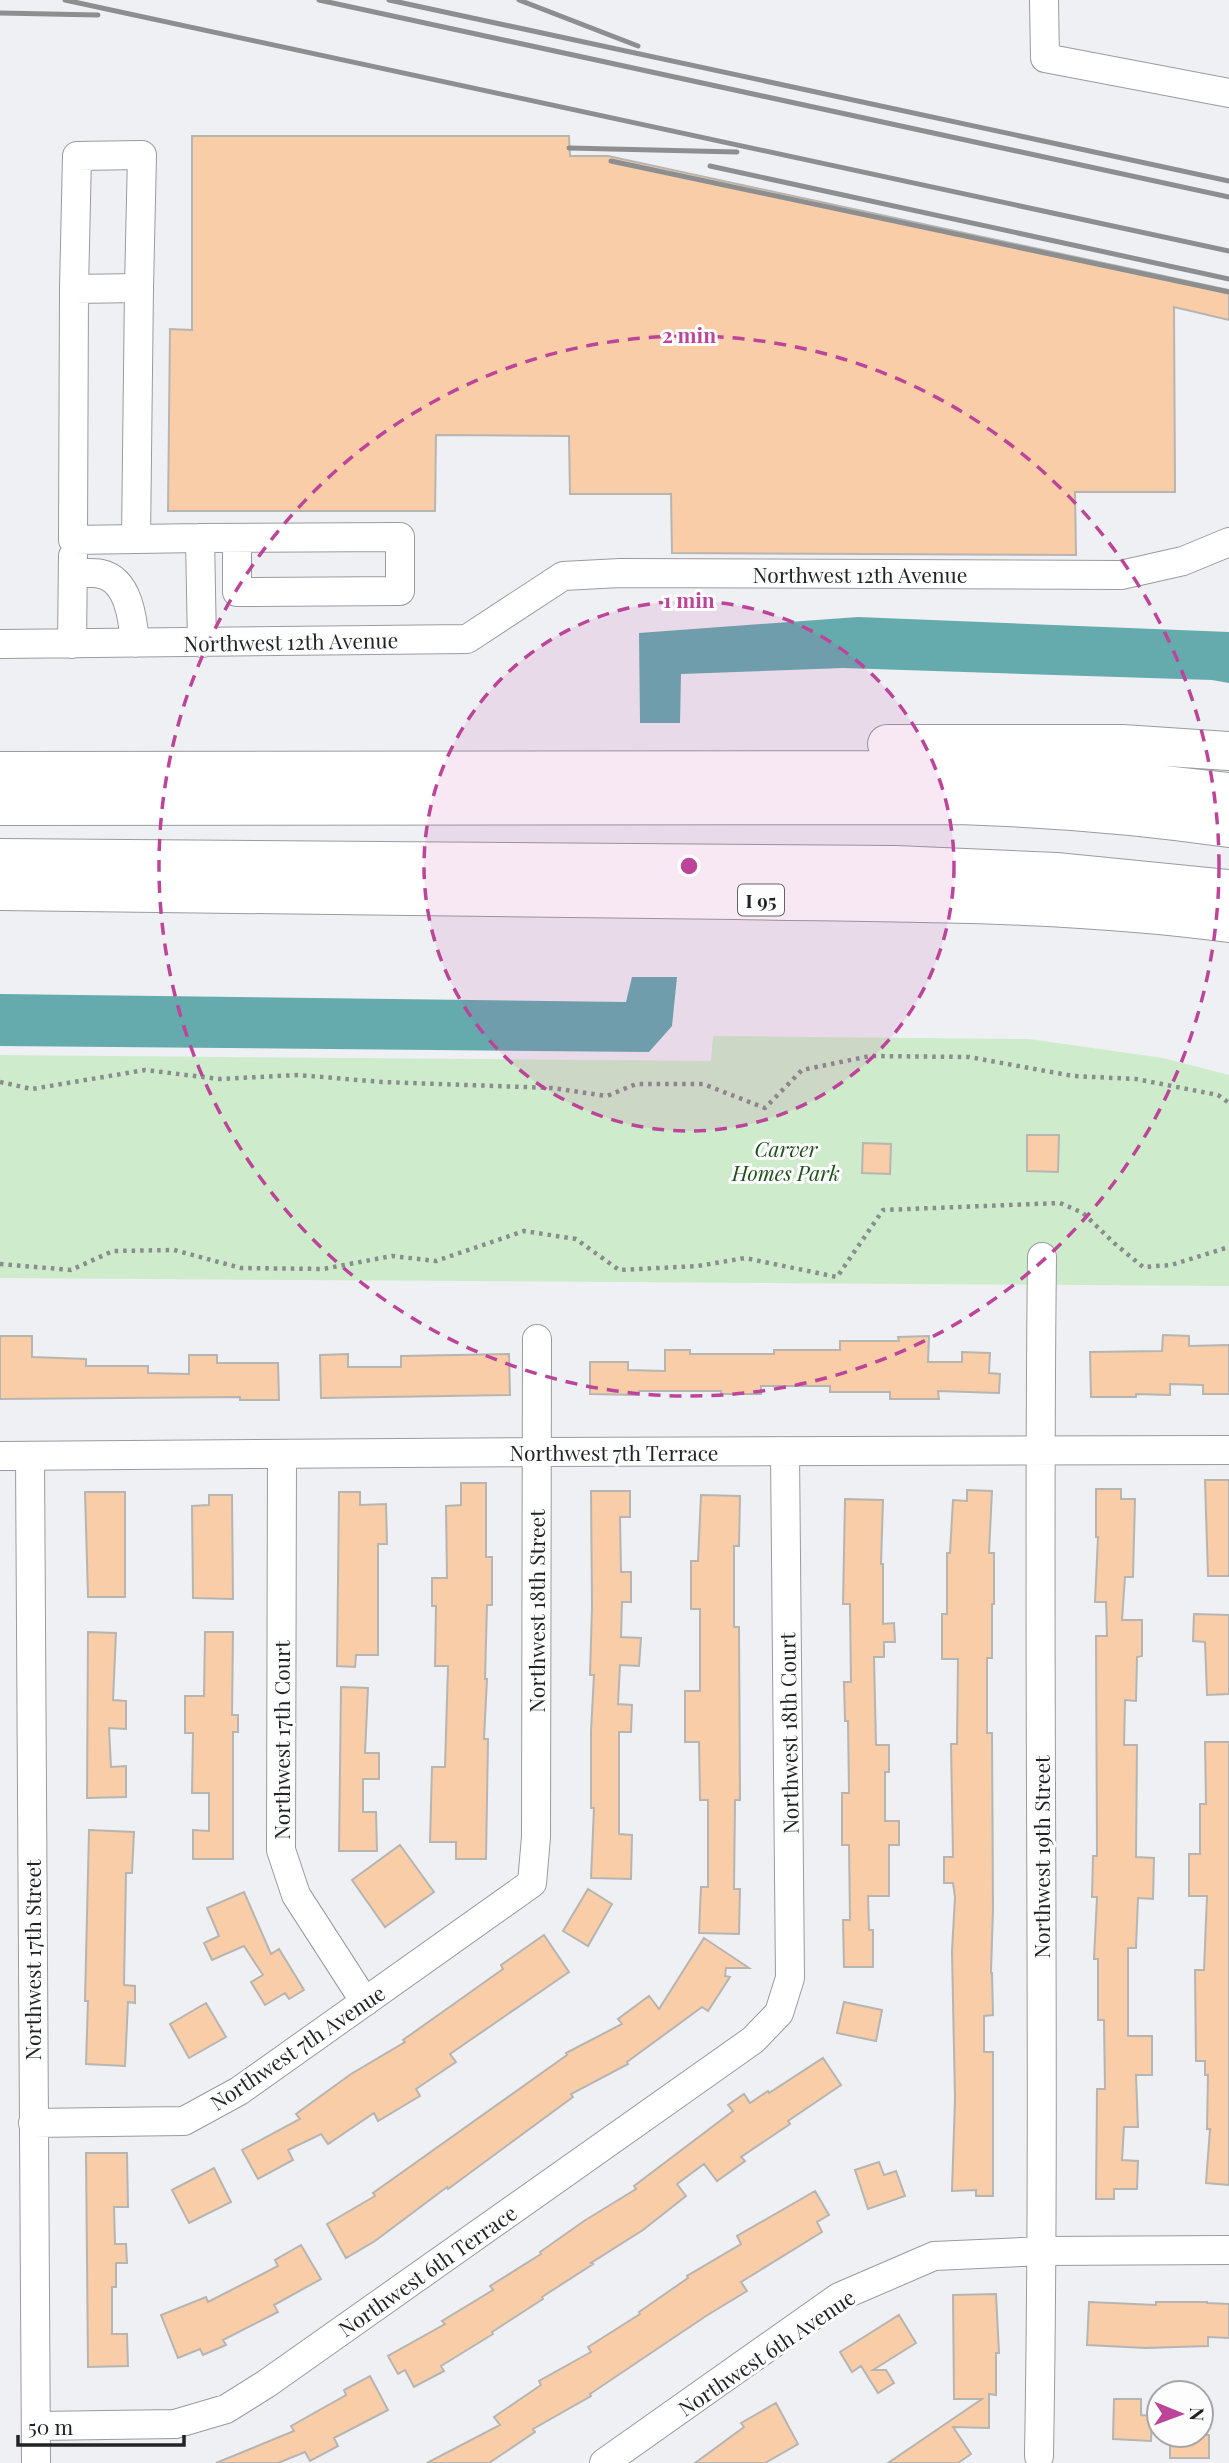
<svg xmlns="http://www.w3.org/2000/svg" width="1229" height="2463" viewBox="0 0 1229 2463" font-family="'Playfair Display',serif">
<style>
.green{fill:#ceeccb}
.water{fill:#65aaad}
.building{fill:#f8cda7;stroke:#b7b5b2;stroke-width:2}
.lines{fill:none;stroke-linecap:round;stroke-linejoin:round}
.minor-casing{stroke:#9a9b9e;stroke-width:30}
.highway-casing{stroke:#9a9b9e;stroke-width:40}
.path{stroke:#8a8c8e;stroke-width:4.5;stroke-dasharray:3.5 5;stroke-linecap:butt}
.minor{stroke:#fff;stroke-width:28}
.highway{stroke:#fff;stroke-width:38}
.rail{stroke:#8d8e90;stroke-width:5}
.ring{fill:none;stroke:#bd4599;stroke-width:3.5;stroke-dasharray:12 9}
.labels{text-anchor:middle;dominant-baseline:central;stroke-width:6;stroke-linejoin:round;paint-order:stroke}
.shield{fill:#fdfdfe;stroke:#646465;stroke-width:2}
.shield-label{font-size:19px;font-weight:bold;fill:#222324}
.street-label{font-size:21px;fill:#222324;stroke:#fdfdfe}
.park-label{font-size:21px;font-style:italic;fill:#1e5019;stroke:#fdfdfe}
.centre{fill:#bd4599;stroke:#fdfdfe;stroke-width:3.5}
.ring-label{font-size:21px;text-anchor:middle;font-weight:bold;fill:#bd4599;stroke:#fdfdfe;stroke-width:6;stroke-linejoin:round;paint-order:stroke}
</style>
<rect width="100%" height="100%" fill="#eef0f3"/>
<path class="green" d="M 713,1036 L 1029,1039 L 1163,1058 L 1229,1075 L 1229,1286 L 0,1278 L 0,1055 L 711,1061 Z"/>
<path class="water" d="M 858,617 L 1229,632 L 1229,683 L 1212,680 L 843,668 L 681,674 L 680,723 L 640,723 L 639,633 Z
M 632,977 L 677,977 L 672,1026 L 649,1052 L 0,1046 L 0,994 L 626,1002 Z"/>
<path class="building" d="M 192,136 L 569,136 L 570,156 L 608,156 L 1229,290 L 1229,320 L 1174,307 L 1175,492 L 1075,492 L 1076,555 L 672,553 L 671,494 L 570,494 L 569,436 L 436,435 L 435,511 L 168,511 L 170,329 L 192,330 Z
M 1027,1135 L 1059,1135 L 1058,1172 L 1027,1171 Z
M 863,1143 L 891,1144 L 890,1174 L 862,1173 Z
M 1163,1335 L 1189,1336 L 1189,1346 L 1229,1345 L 1229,1394 L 1203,1394 L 1203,1385 L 1170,1384 L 1170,1395 L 1136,1394 L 1136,1397 L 1091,1397 L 1090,1352 L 1162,1351 Z
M 0,1336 L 32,1336 L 32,1357 L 86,1359 L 86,1366 L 148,1366 L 148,1373 L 189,1374 L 189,1355 L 217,1355 L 217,1363 L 278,1363 L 279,1400 L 240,1400 L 240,1397 L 0,1399 Z
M 929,1336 L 928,1362 L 962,1362 L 962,1352 L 990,1353 L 989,1373 L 1000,1374 L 999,1393 L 938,1391 L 939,1399 L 890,1399 L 890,1392 L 830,1392 L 830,1386 L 761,1386 L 761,1394 L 721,1394 L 721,1391 L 639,1391 L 639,1395 L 590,1394 L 590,1362 L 628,1362 L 628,1370 L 665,1371 L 665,1350 L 690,1350 L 690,1354 L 774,1354 L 774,1350 L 840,1350 L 840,1341 L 899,1341 L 898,1337 Z
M 348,1354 L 348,1367 L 401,1367 L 401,1356 L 509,1354 L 510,1395 L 321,1398 L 320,1355 Z
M 1205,1480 L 1229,1480 L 1229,1576 L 1208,1576 Z
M 461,1483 L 486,1483 L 486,1557 L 492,1557 L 492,1605 L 487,1605 L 485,1679 L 487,1679 L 484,1739 L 488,1739 L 486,1859 L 456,1859 L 456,1842 L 430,1842 L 432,1767 L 445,1767 L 448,1666 L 435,1666 L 436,1606 L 432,1606 L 432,1578 L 447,1578 L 446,1506 L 461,1505 Z
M 1096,1489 L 1121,1489 L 1121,1499 L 1135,1499 L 1133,1577 L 1125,1577 L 1122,1620 L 1142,1620 L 1142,1656 L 1137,1657 L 1136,1701 L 1125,1700 L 1124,1745 L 1137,1745 L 1136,1857 L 1154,1858 L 1153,1899 L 1138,1898 L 1136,1948 L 1128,1948 L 1128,2036 L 1152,2036 L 1152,2075 L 1136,2075 L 1138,2127 L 1124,2127 L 1122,2160 L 1138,2161 L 1137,2189 L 1114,2189 L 1114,2199 L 1096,2199 L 1097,2089 L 1105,2089 L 1104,2020 L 1098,2020 L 1098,1959 L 1094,1959 L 1097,1897 L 1092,1897 L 1093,1856 L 1097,1856 L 1096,1636 L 1107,1636 L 1106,1602 L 1095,1602 L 1098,1537 L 1096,1537 Z
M 967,1490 L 992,1491 L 989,1553 L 994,1553 L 994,1604 L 992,1604 L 992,1658 L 987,1658 L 987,1733 L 992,1733 L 993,1908 L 991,1973 L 992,1973 L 993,2015 L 984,2016 L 984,2052 L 993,2052 L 993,2196 L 976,2196 L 976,2190 L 952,2191 L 955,2099 L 952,1951 L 955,1897 L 953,1883 L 944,1883 L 944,1857 L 953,1857 L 951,1744 L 957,1744 L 958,1659 L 942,1659 L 942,1614 L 947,1614 L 947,1553 L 950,1553 L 953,1500 L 967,1501 Z
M 591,1491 L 630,1491 L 630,1517 L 620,1517 L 621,1572 L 631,1572 L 631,1602 L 622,1602 L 621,1637 L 641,1638 L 639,1666 L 620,1665 L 618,1704 L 632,1705 L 631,1732 L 619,1732 L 619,1834 L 632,1835 L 631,1879 L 591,1878 L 594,1808 L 591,1808 L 591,1731 L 594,1675 L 590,1675 L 592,1607 Z
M 85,1492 L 125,1492 L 125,1597 L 88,1597 Z
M 339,1492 L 360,1492 L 360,1505 L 386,1504 L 387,1544 L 378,1544 L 378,1655 L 356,1655 L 355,1667 L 337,1666 Z
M 209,1495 L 232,1495 L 233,1599 L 193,1598 L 192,1506 L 209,1505 Z
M 701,1495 L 740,1496 L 739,1546 L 734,1546 L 734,1627 L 739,1627 L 740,1800 L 735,1800 L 734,1889 L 740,1889 L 739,1934 L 699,1933 L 701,1887 L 708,1887 L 708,1800 L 700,1800 L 699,1742 L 685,1742 L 685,1691 L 700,1691 L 700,1609 L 691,1609 L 691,1561 L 698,1561 Z
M 845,1499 L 883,1500 L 881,1564 L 883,1564 L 883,1624 L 894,1623 L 895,1642 L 884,1642 L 884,1657 L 874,1657 L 876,1745 L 889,1745 L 889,1772 L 885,1772 L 885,1821 L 899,1821 L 899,1845 L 889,1845 L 889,1896 L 868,1896 L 869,1930 L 873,1930 L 873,1967 L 844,1967 L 843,1920 L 850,1920 L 849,1845 L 842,1845 L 842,1793 L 849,1793 L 848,1721 L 845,1721 L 844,1682 L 851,1682 L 850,1604 L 843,1604 Z
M 1194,1614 L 1229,1615 L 1229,1694 L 1207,1695 L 1205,1642 L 1193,1641 Z
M 88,1632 L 116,1633 L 113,1700 L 126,1701 L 126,1729 L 109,1728 L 111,1767 L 126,1766 L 126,1797 L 87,1798 Z
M 205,1632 L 233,1632 L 232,1715 L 238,1715 L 238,1732 L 233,1732 L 233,1859 L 193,1859 L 193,1830 L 209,1831 L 209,1793 L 192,1793 L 193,1733 L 185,1733 L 185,1696 L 204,1696 Z
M 341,1687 L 368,1688 L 365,1753 L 379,1753 L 379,1779 L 363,1779 L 363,1812 L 376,1812 L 377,1851 L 339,1851 Z
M 1205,1742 L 1229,1742 L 1229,2185 L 1206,2183 L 1210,2129 L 1207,2129 L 1208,2075 L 1205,2075 L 1205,2061 L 1196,2061 L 1195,1970 L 1204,1970 L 1207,1896 L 1189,1896 L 1189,1854 L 1200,1854 L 1200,1804 L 1206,1804 Z
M 89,1830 L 134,1832 L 132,1873 L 126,1873 L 124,1985 L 135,1986 L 135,2003 L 128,2002 L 125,2066 L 86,2064 L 88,2001 L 85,2001 Z
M 400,1845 L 434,1892 L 385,1927 L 352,1880 Z
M 588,1889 L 612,1904 L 588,1946 L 563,1931 Z
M 244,1892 L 271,1954 L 279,1949 L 304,1990 L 289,1999 L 285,1993 L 265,2005 L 251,1982 L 263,1975 L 244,1946 L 212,1960 L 204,1943 L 219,1936 L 207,1908 Z
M 544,1935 L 569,1972 L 450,2054 L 456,2062 L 416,2089 L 420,2096 L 378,2121 L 374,2113 L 328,2144 L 321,2134 L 288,2150 L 293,2160 L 258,2179 L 242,2150 L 300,2119 L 296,2114 L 351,2074 L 405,2042 L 403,2040 L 503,1969 L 501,1965 Z
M 704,1938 L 749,1968 L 726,1968 L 725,1976 L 730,1977 L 708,2011 L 702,2007 L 627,2062 L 628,2064 L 571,2094 L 573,2097 L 448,2189 L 447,2187 L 375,2241 L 346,2258 L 327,2224 L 375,2196 L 373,2193 L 567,2055 L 566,2053 L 622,2024 L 618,2019 L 649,1996 L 659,2009 Z
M 844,2002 L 882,2010 L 876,2041 L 837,2033 Z
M 206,2003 L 226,2037 L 189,2058 L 170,2024 Z
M 823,2058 L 841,2085 L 788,2121 L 790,2124 L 741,2157 L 745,2161 L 717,2181 L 704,2164 L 677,2184 L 686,2196 L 643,2230 L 591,2263 L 593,2264 L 542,2297 L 543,2299 L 492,2332 L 493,2334 L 441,2366 L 444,2371 L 414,2387 L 405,2370 L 398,2374 L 388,2356 L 445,2324 L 442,2321 L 493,2290 L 490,2286 L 541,2254 L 540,2252 L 584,2221 L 636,2189 L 634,2186 L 733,2111 L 728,2105 L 744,2094 L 750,2103 L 768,2091 L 769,2093 Z
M 86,2153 L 127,2153 L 128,2207 L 114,2207 L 115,2244 L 126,2244 L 127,2263 L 116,2263 L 116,2287 L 112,2287 L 112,2334 L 127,2334 L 128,2366 L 88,2367 Z
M 879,2162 L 884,2175 L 896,2171 L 905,2196 L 868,2209 L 855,2170 Z
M 214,2168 L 231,2202 L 189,2223 L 172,2190 Z
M 815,2191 L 829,2215 L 817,2222 L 822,2232 L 741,2282 L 747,2291 L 706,2316 L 590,2394 L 591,2396 L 533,2429 L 535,2432 L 489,2463 L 427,2463 L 500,2425 L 494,2417 L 541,2385 L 539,2381 L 591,2352 L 588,2347 L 640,2314 L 639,2312 L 688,2278 L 687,2276 L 741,2244 L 737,2236 Z
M 301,2245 L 321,2279 L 274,2305 L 278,2312 L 223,2340 L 226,2345 L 203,2355 L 200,2349 L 178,2358 L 161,2315 L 206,2297 L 208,2302 L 278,2266 L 275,2260 Z
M 996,2294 L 999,2353 L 996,2353 L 996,2395 L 989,2394 L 989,2428 L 953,2427 L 971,2454 L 958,2463 L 888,2463 L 982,2399 L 954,2399 L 953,2295 Z
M 1089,2302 L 1156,2305 L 1156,2302 L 1207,2302 L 1207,2303 L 1229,2304 L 1229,2338 L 1208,2337 L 1208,2346 L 1146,2348 L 1087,2345 Z
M 899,2315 L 916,2343 L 873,2370 L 886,2370 L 894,2383 L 878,2393 L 861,2366 L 852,2372 L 840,2352 Z
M 370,2376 L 388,2410 L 334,2438 L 338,2446 L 310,2461 L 305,2452 L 278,2463 L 216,2463 L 294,2431 L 291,2426 L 346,2395 L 344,2390 Z
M 1114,2399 L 1141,2399 L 1141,2415 L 1152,2416 L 1151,2441 L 1113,2439 Z
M 776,2403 L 798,2444 L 765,2463 L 695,2463 L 744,2427 L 741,2423 Z
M 1170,2435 L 1209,2435 L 1209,2458 L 1170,2458 Z"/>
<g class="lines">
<defs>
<path id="minor" d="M 1044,0 L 1045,58 L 1229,93
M 74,289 L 77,156 L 142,155 L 139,288
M 136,539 L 139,288 L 74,289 L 73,540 L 200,538
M 73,573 C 82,573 92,572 101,574 C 129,580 133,620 135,643
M 202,643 L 200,538 L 400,537 L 400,591 L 237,592 L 237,538
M 0,644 L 467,639 L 563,576 L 620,573 L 1121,575 L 1183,561 L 1229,542
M 72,644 L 73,556
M 282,1455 L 281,1850 L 296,1895 L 365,2002
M 0,1456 L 536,1452 L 1229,1450
M 30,1457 L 36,2463
M 33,2123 L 184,2121 L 239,2091 L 532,1883 L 536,1837 L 537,1339
M 37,2426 L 175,2424 L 226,2409 L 266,2384 L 753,2040 L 779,2013 L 790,1978 L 785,1452
M 1039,2456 C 1046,2057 1037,1657 1042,1257
M 604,2463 L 839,2297 L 934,2256 L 1043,2251 L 1229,2250"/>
<path id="highway" d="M 887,744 L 1122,744 L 1229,751
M 0,771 L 921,770 L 1083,776 L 1229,792
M 0,806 L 960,805 C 1050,808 1139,815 1229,828
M 0,858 L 896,865 L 1056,872 L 1229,889
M 0,891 C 245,893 490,896 735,900 C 900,903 1066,901 1229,923"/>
</defs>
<use href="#minor" class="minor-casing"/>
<use href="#highway" class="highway-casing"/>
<path class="path" d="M 0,1082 L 32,1089 L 145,1070 L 220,1079 L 298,1075 L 382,1082 L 552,1088 L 607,1096 L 636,1084 L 703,1084 L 765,1108 L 802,1070 L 870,1056 L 969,1057 L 1073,1076 L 1136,1079 L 1218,1095 L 1229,1103
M 0,1264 L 71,1270 L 113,1251 L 174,1250 L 241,1268 L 323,1269 L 392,1256 L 436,1261 L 524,1231 L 576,1239 L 619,1270 L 698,1266 L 745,1258 L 837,1277 L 883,1210 L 1060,1203 L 1083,1213 L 1114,1243 L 1143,1267 L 1171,1265 L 1229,1247"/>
<use href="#minor" class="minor"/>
<use href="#highway" class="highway"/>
<path class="rail" d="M 65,0 L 1229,251
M 319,0 L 1229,197
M 389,0 L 1229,181
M 519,0 L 638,46
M 0,13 L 98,15
M 569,148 L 737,152
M 611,161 L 1229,292
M 710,166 L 1229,279"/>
</g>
<circle cx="689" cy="866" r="265" fill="#bd4599" fill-opacity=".12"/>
<g class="ring">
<circle cx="689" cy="866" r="265"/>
<circle cx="689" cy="866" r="530"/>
</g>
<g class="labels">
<rect class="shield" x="738" y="884.5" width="46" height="31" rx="5"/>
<g class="shield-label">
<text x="761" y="900">I 95</text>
</g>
<g class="street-label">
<text x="860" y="574">Northwest 12th Avenue</text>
<text transform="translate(291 641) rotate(-1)">Northwest 12th Avenue</text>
<text x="614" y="1452">Northwest 7th Terrace</text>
<text transform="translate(536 1611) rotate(-90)">Northwest 18th Street</text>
<text transform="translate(788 1733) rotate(-91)">Northwest 18th Court</text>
<text transform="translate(281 1740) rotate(-90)">Northwest 17th Court</text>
<text transform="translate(1041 1857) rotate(-90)">Northwest 19th Street</text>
<text transform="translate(32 1960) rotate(-90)">Northwest 17th Street</text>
<text transform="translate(297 2047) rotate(-34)">Northwest 7th Avenue</text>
<text transform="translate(427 2270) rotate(-35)">Northwest 6th Terrace</text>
<text transform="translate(766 2352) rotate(-34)">Northwest 6th Avenue</text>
</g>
<g class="park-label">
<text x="786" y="1148">Carver<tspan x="786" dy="24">Homes Park</tspan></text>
</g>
</g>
<circle cx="689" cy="866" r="10" class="centre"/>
<g class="ring-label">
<text x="689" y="343">2 min</text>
<text x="689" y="608">1 min</text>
</g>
<g transform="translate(1180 2414) rotate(91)"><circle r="33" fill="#fdfdfe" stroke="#a5a6a7" stroke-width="2"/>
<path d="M0-5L12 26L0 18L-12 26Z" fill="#bd4599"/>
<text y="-10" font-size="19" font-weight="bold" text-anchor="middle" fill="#222324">N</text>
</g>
<path d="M18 2435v10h166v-10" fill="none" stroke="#222324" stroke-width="3.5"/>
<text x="28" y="2435" font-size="21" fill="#222324" stroke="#fdfdfe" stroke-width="5" paint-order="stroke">50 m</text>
</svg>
